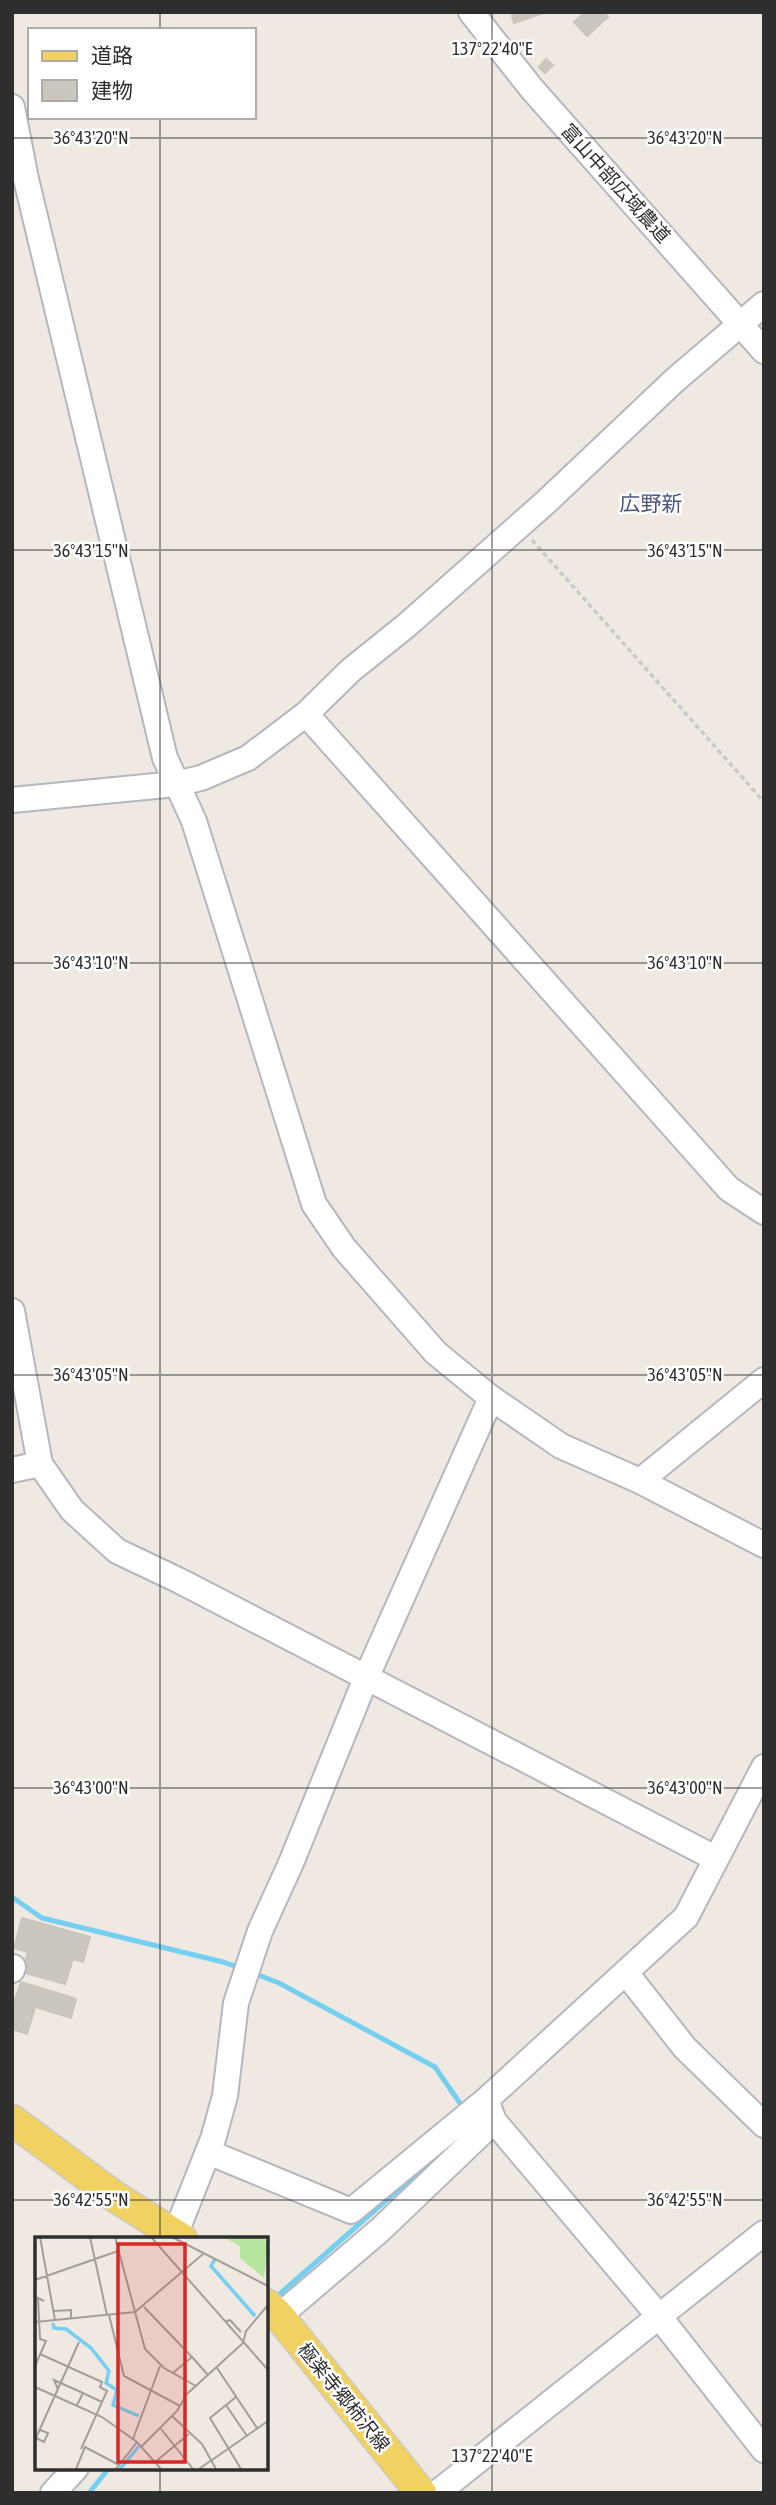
<svg xmlns="http://www.w3.org/2000/svg" width="776" height="2505" viewBox="0 0 776 2505" font-family="'Asap Condensed','Noto Sans JP',sans-serif">
<style>
.lines{fill:none;stroke-linecap:round;stroke-linejoin:round}
.stream{stroke:#75cff0;stroke-width:5}
.building{fill:#cbc7bf;stroke:#cbc5ba;stroke-width:2}
.minor-casing{stroke:#b4b7c1;stroke-width:28}
.major-casing{stroke:#c9c9c9;stroke-width:33}
.path{stroke:#c9c9c9;stroke-width:3.5;stroke-dasharray:5 3.5;stroke-linecap:butt}
.minor{stroke:#fff;stroke-width:24}
.major{stroke:#f2d163;stroke-width:30}
.ticks{fill:none;stroke:#2e2e2e;stroke-width:2;stroke-opacity:0.45}
.labels{text-anchor:middle;dominant-baseline:central;stroke-width:5;stroke-linejoin:round;paint-order:stroke}
.street-label{font-size:19px;fill:#2e2e2e;stroke:#fff}
.neighbourhood-label{font-size:21px;fill:#4d5680;stroke:#fff}
.inset-river{fill:none;stroke:#75cff0;stroke-width:3.5}
.inset-road{fill:none;stroke:#a29e99;stroke-width:2}
.view{fill:#d62828;fill-opacity:0.15;stroke:#d62828;stroke-width:3.5}
.inset-edge{fill:none;stroke:#2e2e2e;stroke-width:3.5}
.ticks-label{font-size:18px;text-anchor:middle;fill:#2e2e2e;stroke:#fff;stroke-width:5;stroke-linejoin:round;paint-order:stroke}
</style>
<rect width="100%" height="100%" fill="#efe9e1"/>
<g class="lines">
<path class="stream" d="M 12,1897 L 42,1918 L 223,1962 L 240,1968
M 253,1973 L 279,1983 L 435,2067 L 464,2109
M 274,2299 L 440,2153
M 89,2493 L 109,2468"/>
</g>
<path class="building" d="M 511,12 L 546,12 L 514,23 Z
M 585,12 L 603,12 L 608,17 L 587,36 L 574,22 Z
M 546,59 L 553,65 L 545,73 L 539,67 Z
M 22,1918 L 90,1937 L 83,1962 L 73,1959 L 65,1984 L 22,1972 L 28,1952 L 14,1948 Z
M 21,1982 L 41,1988 L 27,2034 L 12,2029 L 12,2008 Z
M 41,1988 L 76,1999 L 71,2018 L 36,2007 Z"/>
<g class="lines">
<defs>
<path id="minor" d="M 471,12 L 532,89 L 764,351
M 12,107 L 26,179 L 165,758 L 194,821 L 314,1204 L 344,1248 L 436,1353 L 491,1398 L 561,1446 L 640,1481 L 764,1545
M 306,714 L 729,1189 L 764,1212
M 12,800 L 176,784 L 201,778 L 248,758 L 306,714 L 351,670 L 407,625 L 546,502 L 675,380 L 764,304
M 12,1311 L 40,1464 L 72,1510 L 117,1551 L 178,1580 L 715,1858
M 12,1470 L 40,1464
M 640,1481 L 764,1380
M 12,1970 L 13,1967
M 626,1973 L 685,2048 L 764,2125
M 494,2121 L 658,2315 L 764,2450
M 208,2152 L 351,2211 L 486,2100
M 175,2235 L 213,2139 L 225,2096 L 236,2003 L 260,1931 L 291,1863 L 366,1678 L 491,1398
M 279,2316 L 380,2230 L 494,2121 L 486,2100 L 686,1917 L 764,1767
M 53,2493 L 76,2468
M 437,2493 L 764,2233"/>
<path id="major" d="M 12,2120 L 114,2196 L 182,2239
M 266,2304 L 279,2316 L 421,2493"/>
</defs>
<use href="#minor" class="minor-casing"/>
<use href="#major" class="major-casing"/>
<path class="path" d="M 532,540 L 764,802"/>
<use href="#minor" class="minor"/>
<use href="#major" class="major"/>
</g>
<path class="ticks" d="M 160,12 L 160,30M 492,12 L 492,2493M 160,117 L 160,2239M 12,138 L 764,138M 12,550 L 764,550M 12,963 L 764,963M 12,1375 L 764,1375M 12,1788 L 764,1788M 12,2200 L 764,2200M 160,2468 L 160,2493"/>
<g class="labels">
<g class="street-label">
<text transform="translate(616 183) rotate(48)">富山中部広域農道</text>
<text transform="translate(344 2397) rotate(51)">極楽寺郷柿沢線</text>
</g>
<g class="neighbourhood-label">
<text x="651" y="503">広野新</text>
</g>
</g>
<g transform="translate(35 2237)">
<rect width="233" height="233" fill="#efe9e1"/>
<path d="M 188,0 L 229,0 L 233,8 L 229,41 L 205,21 L 205,9 Z" fill="#b6e59e"/>
<path class="inset-river" d="M 180,22 L 176,29 L 220,79M 18,86 L 19,91 L 31,92 L 56,111 L 74,134 L 71,146 L 82,153 L 78,168 L 104,179M 85,232 L 104,209"/>
<path class="inset-road" d="M 5,0 L 20,83M 55,0 L 72,78M 80,0 L 110,112 L 129,131 L 161,149M 116,0 L 233,133M 137,0 L 233,49M 0,43 L 83,14M 109,70 L 157,120 L 138,136M 19,74 L 36,73 L 36,81M 74,78 L 89,139 L 145,169M 0,85 L 100,75 L 168,17M 190,85 L 195,83 L 206,95M 5,117 L 67,145 L 65,150 L 72,154 L 46,212M 157,120 L 173,138M 0,129 L 11,104 L 5,102 L 3,61 L 9,64M 182,131 L 222,191M 0,150 L 67,180 L 102,205 L 126,232M 23,152 L 19,143 L 48,156M 201,160 L 175,181 L 206,232M 42,168 L 48,156 L 67,165M 191,168 L 212,199M 137,179 L 167,207 L 181,232M 126,192 L 158,232M 1,201 L 9,205 L 13,196 L 5,193M 98,202 L 125,129M 0,203 L 44,105M 107,209 L 142,174 L 152,157 L 208,106 L 211,94 L 233,68M 120,225 L 154,197M 41,232 L 50,210 L 84,228M 81,232 L 102,205M 164,232 L 233,184"/>
<path class="view" d="M 83,7 L 150,7 L 150,225 L 83,225 Z"/>
<rect width="233" height="233" class="inset-edge"/>
</g>
<g class="ticks-label">
<text x="492" y="55">137°22'40"E</text>
<text x="91" y="144">36°43'20"N</text>
<text x="685" y="144">36°43'20"N</text>
<text x="91" y="557">36°43'15"N</text>
<text x="685" y="557">36°43'15"N</text>
<text x="91" y="969">36°43'10"N</text>
<text x="685" y="969">36°43'10"N</text>
<text x="91" y="1381">36°43'05"N</text>
<text x="685" y="1381">36°43'05"N</text>
<text x="91" y="1794">36°43'00"N</text>
<text x="685" y="1794">36°43'00"N</text>
<text x="91" y="2206">36°42'55"N</text>
<text x="685" y="2206">36°42'55"N</text>
<text x="492" y="2462">137°22'40"E</text>
</g>
<rect width="776" height="2505" fill="none" stroke="#2e2e2e" stroke-width="28"/>
<rect x="28" y="28" width="228" height="91" fill="#ffffff" stroke="#ababab" stroke-width="2"/>
<rect x="42" y="51" width="35" height="10" fill="#f2d163" stroke="#ababab" stroke-width="2"/>
<text x="91" y="63" font-size="21" fill="#2e2e2e">道路</text>
<rect x="42" y="80" width="35" height="21" fill="#cbc7bf" stroke="#ababab" stroke-width="2"/>
<text x="91" y="98" font-size="21" fill="#2e2e2e">建物</text>
</svg>
